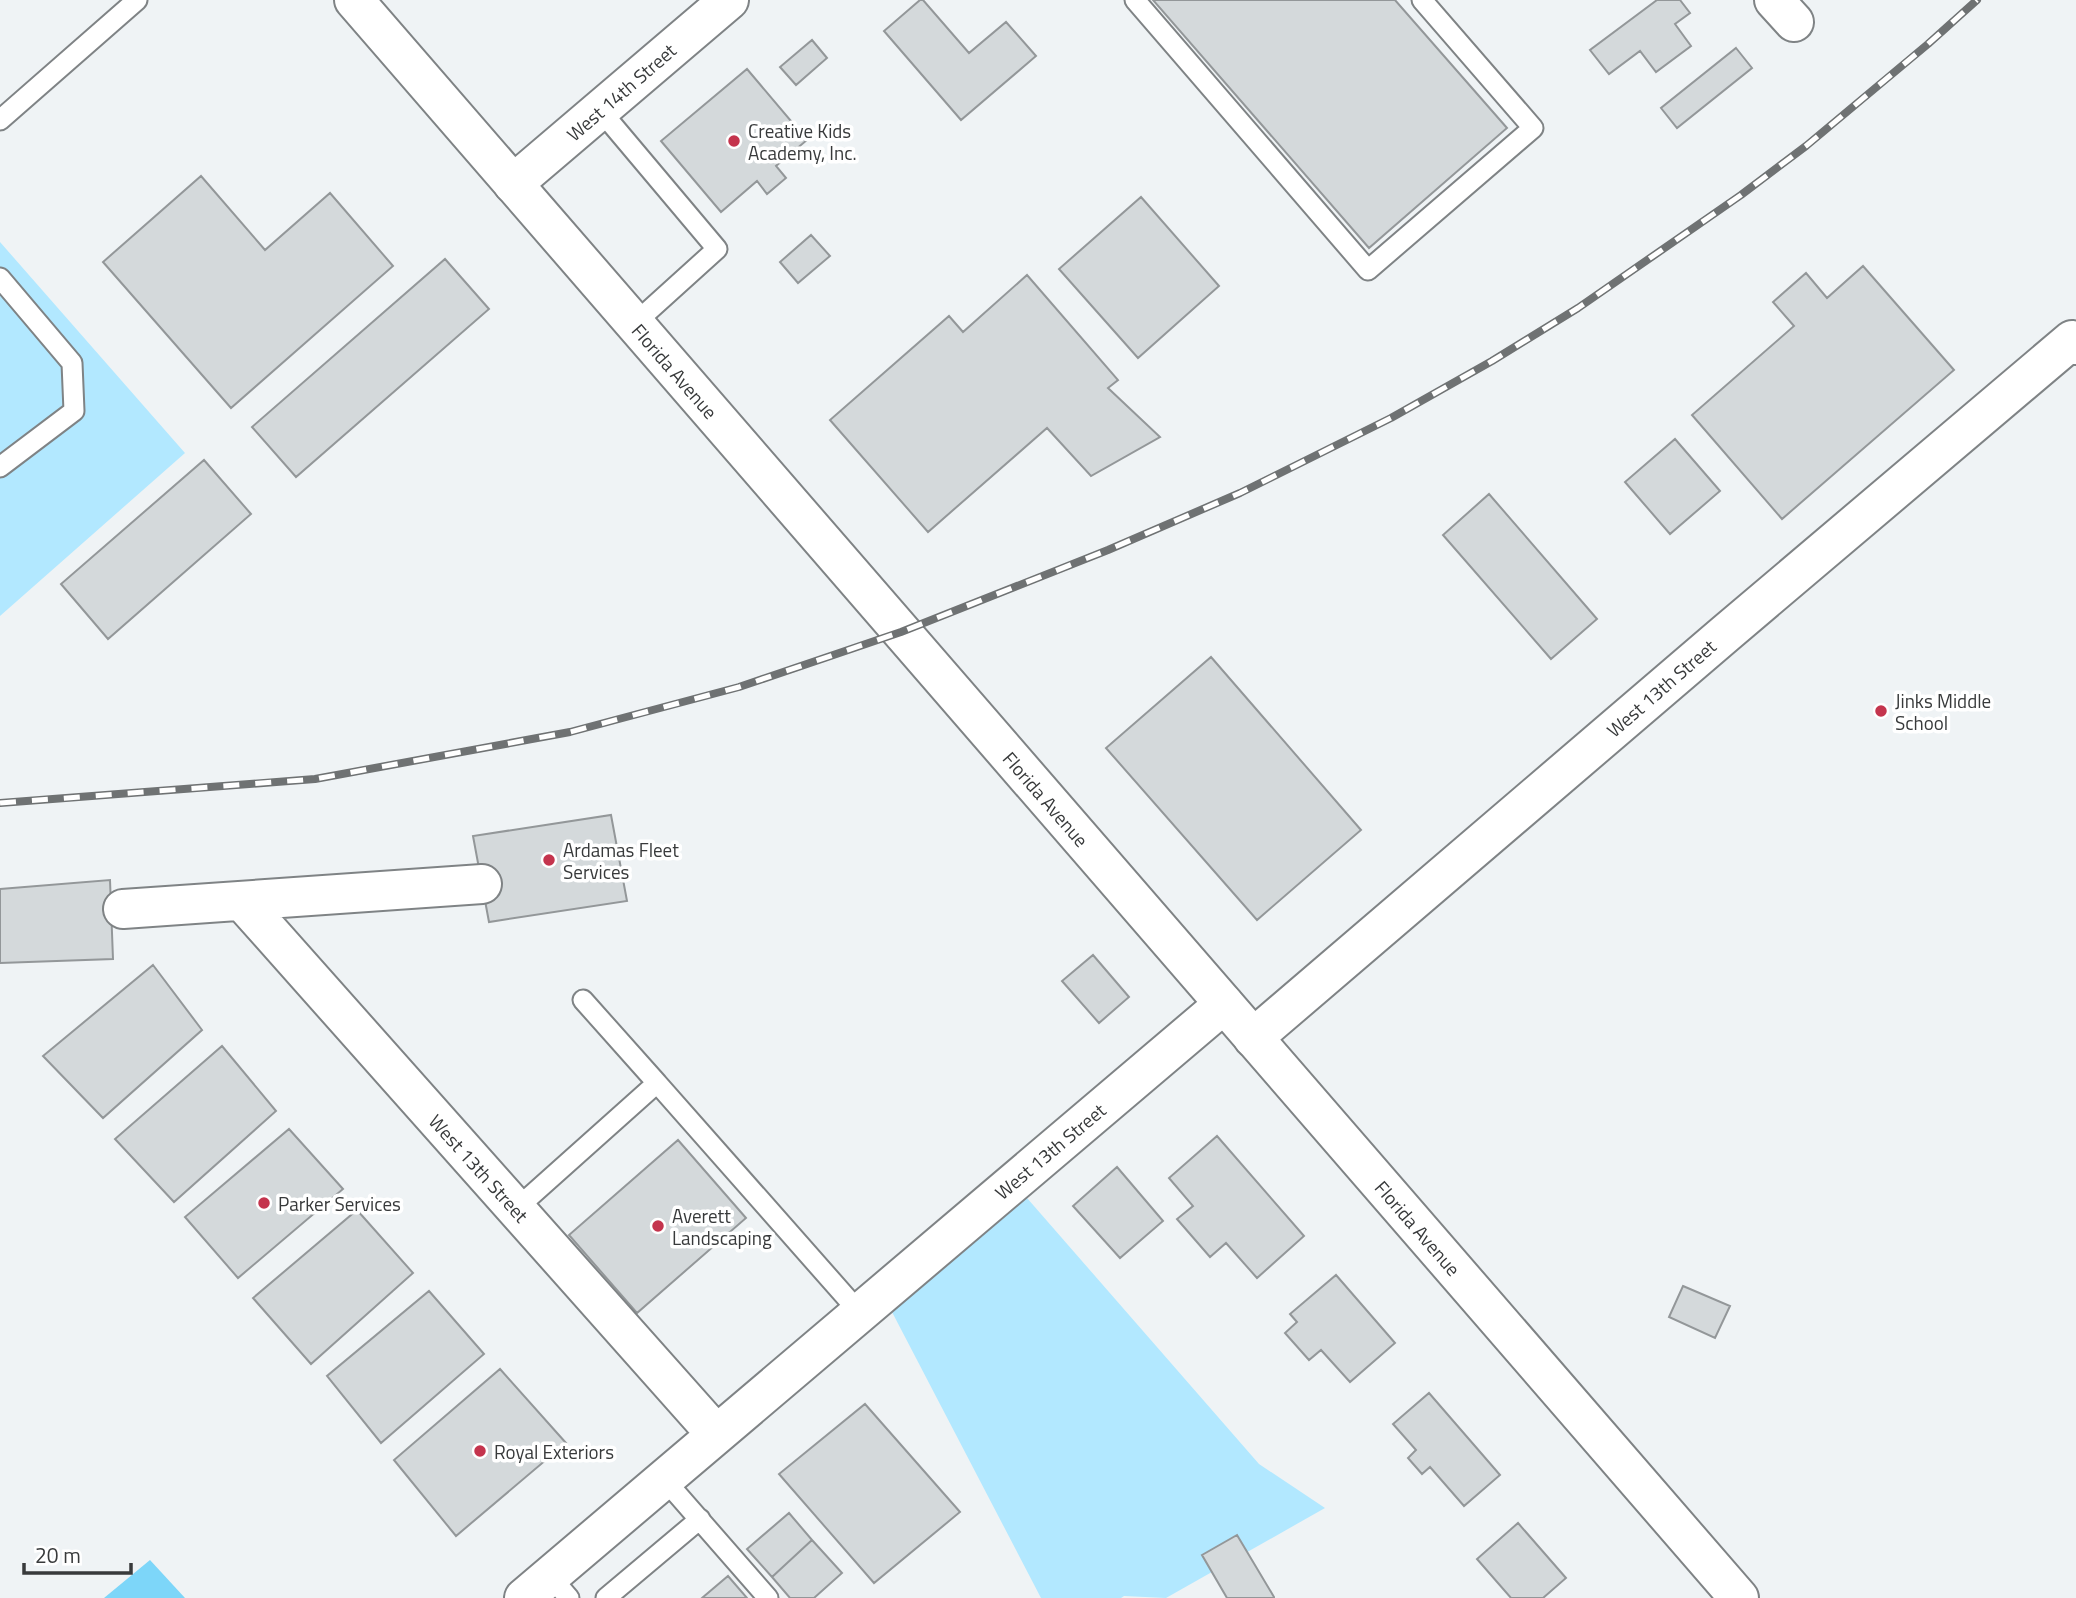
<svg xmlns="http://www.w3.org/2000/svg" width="2076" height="1598" viewBox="0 0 2076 1598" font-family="'Titillium Web',sans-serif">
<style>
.green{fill:#b2e8ff}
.water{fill:#7dd6f9}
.building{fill:#d4d9db;stroke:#939799;stroke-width:2}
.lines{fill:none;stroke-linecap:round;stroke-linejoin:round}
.service-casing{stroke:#7f8385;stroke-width:23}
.minor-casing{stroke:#7f8385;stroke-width:42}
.tertiary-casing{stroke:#7f8385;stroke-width:42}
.service{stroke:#fff;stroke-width:19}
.minor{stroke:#fff;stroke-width:38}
.tertiary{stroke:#fff;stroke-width:38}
.rail-casing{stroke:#6f7273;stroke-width:8}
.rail{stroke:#fff;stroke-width:5;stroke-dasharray:16;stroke-linecap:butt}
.poi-dot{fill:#c4344d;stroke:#fff;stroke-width:2.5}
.labels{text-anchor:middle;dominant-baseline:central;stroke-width:7;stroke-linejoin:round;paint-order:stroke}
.street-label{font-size:19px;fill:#383a3b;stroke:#fff}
.poi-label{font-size:19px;fill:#383a3b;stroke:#fff;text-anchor:start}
</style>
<rect width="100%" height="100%" fill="#eff3f5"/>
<path class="green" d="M 0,242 L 185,453 L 0,616 Z
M 1027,1198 L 1259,1464 L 1325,1508 L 1166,1598 L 1124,1596 L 1121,1598 L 1041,1598 L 892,1312 Z"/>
<path class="water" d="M 150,1560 L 185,1598 L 104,1598 Z"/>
<path class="building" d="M 920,0 L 923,0 L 969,53 L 1006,22 L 1036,56 L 961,120 L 884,31 Z
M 1153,0 L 1395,0 L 1507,128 L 1369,248 Z
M 1657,0 L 1680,0 L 1690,13 L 1675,24 L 1691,46 L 1656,72 L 1640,51 L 1609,74 L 1590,50 Z
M 812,40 L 827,58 L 796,85 L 780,67 Z
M 1736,48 L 1752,68 L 1677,128 L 1661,108 Z
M 747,69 L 807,140 L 776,166 L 786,178 L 767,194 L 757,181 L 721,212 L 661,141 Z
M 201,176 L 265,250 L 330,193 L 393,266 L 231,408 L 103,262 Z
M 1141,197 L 1219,286 L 1138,358 L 1059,269 Z
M 811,235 L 830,256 L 798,283 L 780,262 Z
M 445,259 L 489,309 L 296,477 L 252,427 Z
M 1863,266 L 1954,370 L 1782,519 L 1692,415 L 1794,326 L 1773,302 L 1806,273 L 1827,298 Z
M 1027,275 L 1118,380 L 1108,388 L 1160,437 L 1091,476 L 1047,428 L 928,532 L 830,420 L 949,316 L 963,332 Z
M 1675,439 L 1720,491 L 1670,534 L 1625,482 Z
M 204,460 L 251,514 L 108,639 L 61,584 Z
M 1489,494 L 1597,619 L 1551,659 L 1443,535 Z
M 1211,657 L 1361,830 L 1257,920 L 1106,748 Z
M 611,815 L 627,901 L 489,922 L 473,836 Z
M 110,880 L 113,959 L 0,963 L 0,889 Z
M 1093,955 L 1129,997 L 1099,1023 L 1062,981 Z
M 153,965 L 202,1030 L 103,1118 L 43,1056 Z
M 222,1046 L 276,1111 L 174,1202 L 115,1139 Z
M 289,1129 L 343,1189 L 238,1278 L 185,1217 Z
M 1217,1136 L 1304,1236 L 1257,1278 L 1226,1243 L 1210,1257 L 1177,1219 L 1193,1206 L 1169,1178 Z
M 678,1140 L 746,1218 L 637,1313 L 569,1235 Z
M 1117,1167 L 1163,1221 L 1120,1258 L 1073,1206 Z
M 357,1210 L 413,1273 L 311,1364 L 253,1298 Z
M 1336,1275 L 1395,1343 L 1350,1382 L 1321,1350 L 1309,1360 L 1285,1333 L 1297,1322 L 1290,1314 Z
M 1683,1286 L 1730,1306 L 1715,1338 L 1669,1317 Z
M 429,1291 L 484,1354 L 381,1443 L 327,1376 Z
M 500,1369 L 566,1443 L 456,1536 L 394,1460 Z
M 1429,1393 L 1500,1475 L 1464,1506 L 1430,1467 L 1422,1474 L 1408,1458 L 1416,1450 L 1393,1424 Z
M 865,1404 L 960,1512 L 874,1583 L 779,1474 Z
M 789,1513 L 812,1540 L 772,1577 L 747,1549 Z
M 1518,1523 L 1566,1578 L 1543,1598 L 1511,1598 L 1477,1559 Z
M 1237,1535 L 1274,1597 L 1274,1598 L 1227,1598 L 1202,1555 Z
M 812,1540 L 842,1573 L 814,1598 L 790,1598 L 772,1577 Z
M 728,1576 L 747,1598 L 702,1598 Z"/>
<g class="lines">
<defs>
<path id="service" d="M 1135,0 L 1368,270 L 1533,128 L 1422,0
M 600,110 L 717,249 L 634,324
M 0,120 L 137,0
M 0,278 L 72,363 L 74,411 L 0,467
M 583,1000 L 657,1083
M 516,1209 L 657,1083 L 860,1313
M 664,1479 L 768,1598
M 550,1576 L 569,1598
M 606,1598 L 700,1519"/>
<path id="minor" d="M 1774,0 L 1794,22
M 513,184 L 729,0
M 242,901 L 716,1434
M 123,909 L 482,884
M 1253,1038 L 1725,634 L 2072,340 L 2076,345
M 524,1598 L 1224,1004"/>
<path id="tertiary" d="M 354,0 L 1739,1598"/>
</defs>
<use href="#service" class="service-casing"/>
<use href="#minor" class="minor-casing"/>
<use href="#tertiary" class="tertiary-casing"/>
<use href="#service" class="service"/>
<use href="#minor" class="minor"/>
<use href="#tertiary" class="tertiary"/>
<defs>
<path id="rail" d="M 0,803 L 315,779 L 570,732 L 739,687 L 901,632 L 1108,550 L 1240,493 L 1391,418 L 1492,361 L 1578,308 L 1741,195 L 1806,146 L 1928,44 L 1977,0"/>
</defs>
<use href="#rail" class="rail-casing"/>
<use href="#rail" class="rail"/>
</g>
<g class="poi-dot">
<circle cx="734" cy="141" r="7"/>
<circle cx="1881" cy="711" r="7"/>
<circle cx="549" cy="860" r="7"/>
<circle cx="264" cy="1203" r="7"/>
<circle cx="658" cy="1226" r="7"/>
<circle cx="480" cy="1451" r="7"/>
</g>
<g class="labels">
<g class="street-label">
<text transform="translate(621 92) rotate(-41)">West 14th Street</text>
<text transform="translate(675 371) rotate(49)">Florida Avenue</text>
<text transform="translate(1661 688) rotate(-41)">West 13th Street</text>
<text transform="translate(1046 799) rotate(49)">Florida Avenue</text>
<text transform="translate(1050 1151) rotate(-40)">West 13th Street</text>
<text transform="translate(479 1168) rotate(48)">West 13th Street</text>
<text transform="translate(1418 1228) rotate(49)">Florida Avenue</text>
</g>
<g class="poi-label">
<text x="748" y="130">Creative Kids<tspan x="748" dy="22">Academy, Inc.</tspan></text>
<text x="1895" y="700">Jinks Middle<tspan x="1895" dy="22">School</tspan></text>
<text x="563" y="849">Ardamas Fleet<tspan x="563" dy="22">Services</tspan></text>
<text x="278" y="1203">Parker Services</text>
<text x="672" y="1215">Averett<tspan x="672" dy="22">Landscaping</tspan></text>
<text x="494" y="1451">Royal Exteriors</text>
</g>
</g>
<path d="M24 1563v10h107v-10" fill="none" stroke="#383a3b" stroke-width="3.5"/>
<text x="35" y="1563" font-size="21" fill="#383a3b" stroke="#ffffff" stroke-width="5" paint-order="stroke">20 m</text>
</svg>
